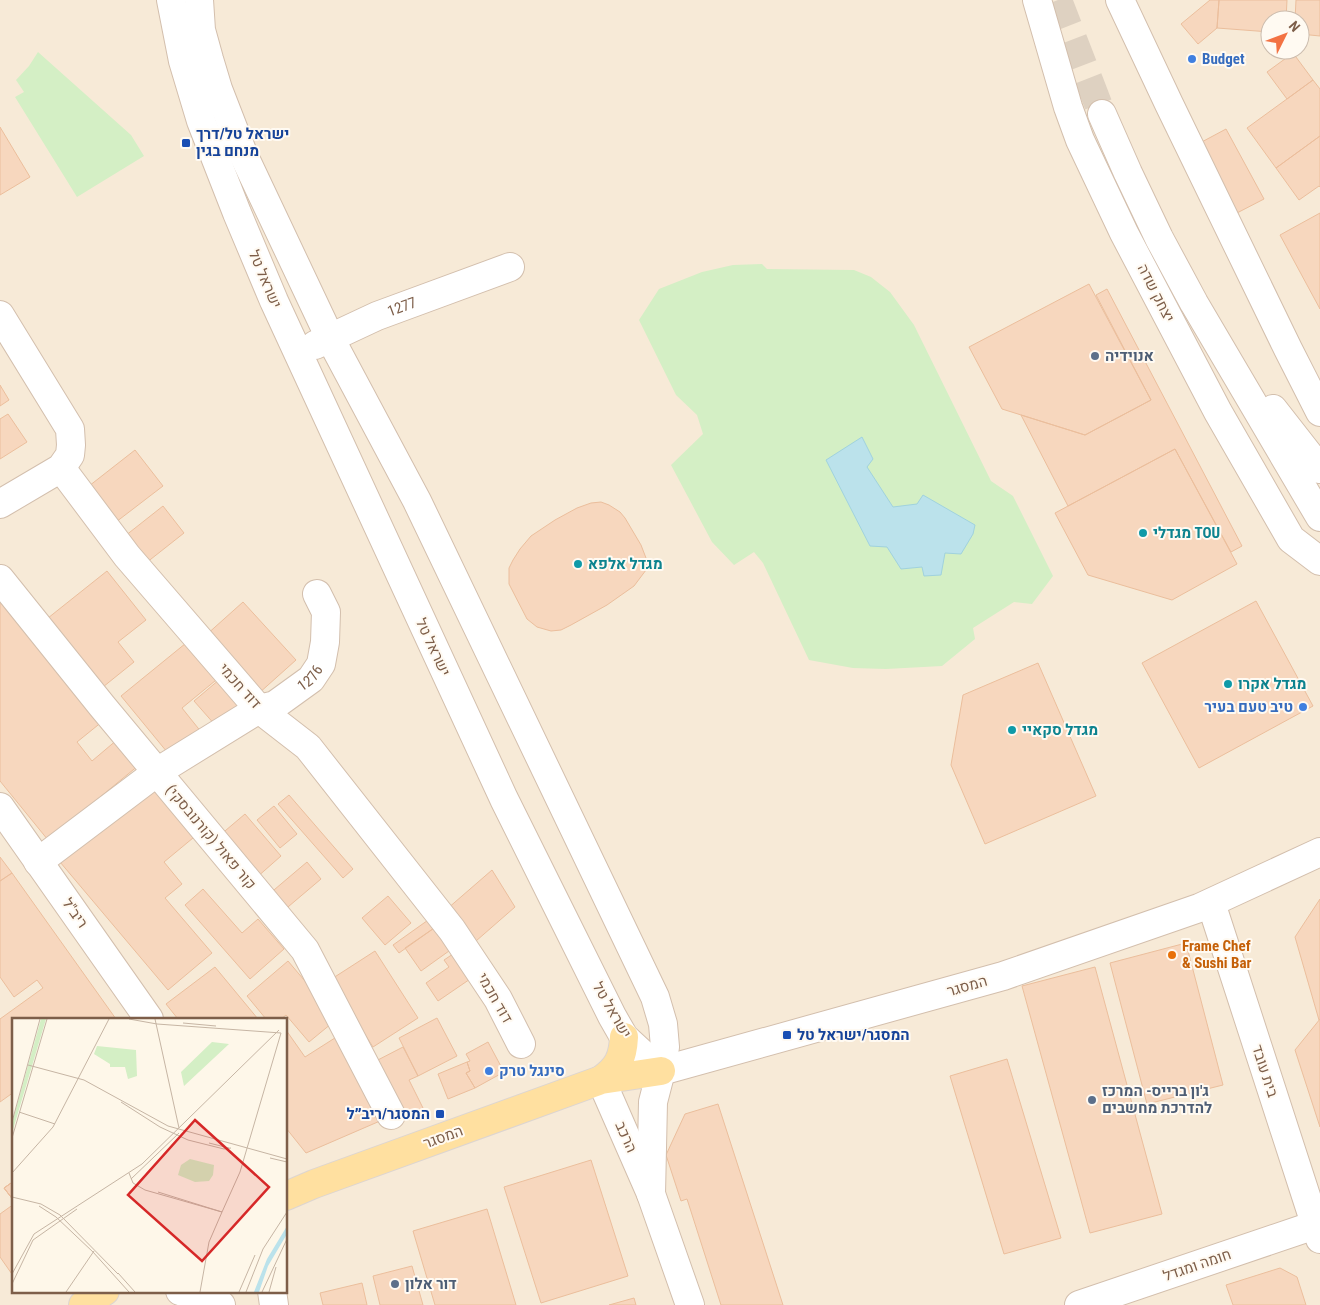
<svg xmlns="http://www.w3.org/2000/svg" width="1320" height="1305" viewBox="0 0 1320 1305" font-family="'Roboto Condensed',Heebo,sans-serif">
<style>
.residential{fill:#f7ead7;fill-rule:evenodd}
.green{fill:#d4efc5}
.water{fill:#bbe2eb;stroke:#a0d2de}
.building{fill:#f7d7be;stroke:#ebbe9c}
.lines{fill:none;stroke-linecap:round;stroke-linejoin:round}
.minor-tunnel{stroke:#ded1c1;stroke-width:28;stroke-dasharray:28 14;stroke-linecap:butt}
.minor-casing{stroke:#d3bfad;stroke-width:30}
.major-casing{stroke:#ddd5d0;stroke-width:30}
.minor{stroke:#fff;stroke-width:28}
.major{stroke:#ffe0a0;stroke-width:28}
.shop-dot{fill:#3f7fe0;stroke:#fffaf2;stroke-width:2}
.transit-dot{fill:#1a4fb4;stroke:#fffaf2;stroke-width:2}
.service-dot{fill:#5c6f8a;stroke:#fffaf2;stroke-width:2}
.culture-dot{fill:#0f9aa8;stroke:#fffaf2;stroke-width:2}
.food-dot{fill:#e8710a;stroke:#fffaf2;stroke-width:2}
.labels{text-anchor:middle;dominant-baseline:central;stroke-width:4;stroke-linejoin:round;paint-order:stroke}
.shop-label{font-size:15px;font-weight:bold;fill:#366cbe;stroke:#fffaf2;text-anchor:start}
.transit-label{font-size:15px;font-weight:bold;fill:#164399;stroke:#fffaf2;text-anchor:start}
.street-label{font-size:15px;fill:#7d5e49;stroke:#fffaf2}
.service-label{font-size:15px;font-weight:bold;fill:#4e5e75;stroke:#fffaf2;text-anchor:start}
.culture-label{font-size:15px;font-weight:bold;fill:#0d838f;stroke:#fffaf2;text-anchor:start}
.food-label{font-size:15px;font-weight:bold;fill:#c56008;stroke:#fffaf2;text-anchor:start}
.inset-road{fill:none;stroke:#c6b5a4;stroke-width:1}
.view{fill:#d62828;fill-opacity:0.15;stroke:#d62828;stroke-width:2.5}
.inset-edge{fill:none;stroke:#7d5e49;stroke-width:2.5}
</style>
<rect width="100%" height="100%" fill="#fef7e9"/>
<path class="residential" d="M 0,0 L 1320,0 L 1320,1305 L 0,1305 ZM 1270,20 L 1300,20 L 1300,50 L 1270,50 ZM 14,1019 L 286,1019 L 286,1291 L 14,1291 Z"/>
<path class="green" d="M 38,52 L 131,135 L 144,156 L 77,197 L 15,97 L 24,92 L 16,80 L 29,66 Z
M 762,264 L 767,269 L 854,270 L 871,277 L 890,292 L 914,325 L 991,481 L 1013,496 L 1053,576 L 1032,604 L 1014,602 L 973,628 L 975,639 L 942,666 L 886,669 L 853,668 L 809,660 L 763,563 L 754,552 L 734,565 L 712,542 L 671,465 L 703,434 L 697,415 L 676,395 L 639,320 L 659,289 L 702,272 L 733,265 Z"/>
<path class="water" d="M 862,437 L 873,459 L 867,467 L 893,507 L 917,504 L 923,495 L 975,525 L 973,534 L 961,554 L 945,553 L 941,575 L 924,576 L 922,567 L 901,569 L 887,547 L 870,546 L 826,460 Z"/>
<path class="building" d="M 1210,0 L 1219,0 L 1217,28 L 1198,44 L 1181,24 Z
M 1219,0 L 1287,0 L 1286,20 L 1270,20 L 1270,32 L 1217,28 Z
M 1296,0 L 1320,0 L 1320,36 L 1300,34 L 1300,20 L 1295,20 Z
M 1293,53 L 1313,80 L 1287,99 L 1267,72 Z
M 1313,80 L 1320,89 L 1320,136 L 1276,168 L 1247,128 Z
M 0,127 L 30,177 L 0,195 Z
M 1226,129 L 1264,199 L 1235,214 L 1198,144 Z
M 1320,136 L 1320,187 L 1319,186 L 1299,200 L 1276,168 Z
M 1320,213 L 1320,309 L 1280,235 Z
M 1089,284 L 1151,400 L 1085,435 L 1002,409 L 969,347 Z
M 1107,289 L 1242,546 L 1231,552 L 1175,449 L 1068,506 L 1021,415 L 1085,435 L 1151,400 L 1096,295 Z
M 0,385 L 9,400 L 0,406 Z
M 8,414 L 27,442 L 0,459 L 0,419 Z
M 1175,449 L 1237,564 L 1172,600 L 1088,575 L 1055,513 Z
M 135,450 L 163,486 L 116,522 L 89,486 Z
M 601,502 L 609,505 L 620,512 L 625,518 L 641,545 L 646,558 L 646,570 L 634,586 L 607,605 L 571,625 L 561,630 L 551,631 L 537,627 L 527,619 L 509,584 L 509,568 L 513,560 L 520,549 L 531,536 L 555,520 L 577,508 L 591,503 Z
M 163,506 L 184,533 L 146,563 L 125,536 Z
M 107,571 L 146,620 L 118,642 L 134,662 L 98,691 L 43,622 Z
M 0,594 L 103,721 L 77,742 L 92,761 L 118,739 L 139,765 L 48,840 L 0,781 Z
M 1256,601 L 1313,706 L 1199,768 L 1142,663 Z
M 243,602 L 296,660 L 258,694 L 205,636 Z
M 191,639 L 221,676 L 182,708 L 202,733 L 172,758 L 121,696 Z
M 1038,663 L 1096,796 L 985,844 L 951,765 L 963,695 Z
M 220,679 L 242,705 L 216,726 L 194,701 Z
M 155,782 L 199,833 L 164,862 L 182,884 L 165,898 L 212,953 L 168,990 L 60,862 Z
M 289,795 L 353,869 L 343,878 L 278,804 Z
M 274,806 L 297,834 L 280,848 L 257,820 Z
M 245,814 L 281,856 L 256,878 L 219,836 Z
M 0,857 L 12,873 L 0,881 Z
M 307,862 L 321,879 L 282,912 L 268,895 Z
M 492,870 L 515,907 L 476,941 L 447,909 Z
M 12,873 L 116,1019 L 14,1019 L 14,1092 L 0,1102 L 0,1019 L 43,988 L 37,980 L 14,997 L 0,977 L 0,881 Z
M 203,889 L 242,933 L 258,919 L 284,949 L 250,979 L 185,905 Z
M 388,896 L 411,923 L 385,945 L 362,918 Z
M 1320,899 L 1320,1019 L 1319,1020 L 1295,937 Z
M 431,918 L 437,926 L 399,953 L 393,945 Z
M 440,924 L 456,946 L 421,971 L 405,948 Z
M 1186,943 L 1223,1085 L 1147,1104 L 1110,963 Z
M 459,950 L 476,975 L 438,1001 L 426,983 L 449,967 L 444,960 Z
M 375,951 L 418,1018 L 373,1047 L 330,980 Z
M 288,961 L 337,1019 L 309,1042 L 286,1015 L 281,1019 L 266,1019 L 247,996 Z
M 215,967 L 258,1019 L 178,1019 L 166,1004 Z
M 1095,967 L 1162,1214 L 1090,1233 L 1022,986 Z
M 437,1018 L 457,1056 L 418,1076 L 399,1038 Z
M 1320,1019 L 1320,1127 L 1295,1050 Z
M 286,1030 L 305,1057 L 338,1036 L 380,1121 L 306,1153 L 286,1128 Z
M 488,1042 L 504,1072 L 475,1088 L 466,1073 L 470,1071 L 467,1062 L 470,1061 L 466,1054 Z
M 403,1047 L 418,1076 L 409,1080 L 423,1108 L 401,1120 L 372,1063 Z
M 1007,1059 L 1061,1238 L 1004,1254 L 950,1076 Z
M 467,1062 L 470,1071 L 466,1073 L 475,1088 L 448,1099 L 438,1074 Z
M 718,1104 L 783,1305 L 721,1305 L 687,1199 L 681,1201 L 666,1155 L 685,1114 Z
M 591,1160 L 628,1276 L 541,1303 L 504,1187 Z
M 14,1181 L 14,1201 L 4,1188 Z
M 14,1181 L 14,1201 L 4,1188 Z
M 14,1181 L 14,1201 L 4,1188 Z
M 14,1204 L 14,1277 L 0,1257 L 0,1214 Z
M 487,1209 L 516,1305 L 435,1305 L 413,1231 Z
M 412,1266 L 423,1305 L 380,1305 L 373,1276 Z
M 1280,1268 L 1297,1277 L 1306,1305 L 1233,1305 L 1226,1285 Z
M 362,1283 L 367,1305 L 323,1305 L 320,1293 Z
M 634,1298 L 636,1305 L 609,1305 Z"/>
<g class="lines">
<path class="minor-tunnel" d="M 1058,0 L 1102,114"/>
<defs>
<g id="minor">
<path d="M 171,0 L 183,61 L 201,121 L 237,213 L 274,301 L 504,799 L 612,1016 L 624,1037 L 661,1071"/>
<path d="M 199,0 L 201,30 L 209,59 L 218,89 L 244,156 L 330,338 L 417,501 L 655,997 L 663,1024 L 665,1047 L 661,1071 L 653,1102 L 651,1194"/>
<path d="M 1037,0 L 1068,107 L 1080,140 L 1124,233 L 1218,412 L 1291,539 L 1320,561"/>
<path d="M 1120,0 L 1169,104 L 1288,349 L 1320,412"/>
<path d="M 1102,114 L 1128,173 L 1159,238 L 1194,303 L 1320,517"/>
<path d="M 0,315 L 70,429 L 71,445 L 70,455 L 61,468 L 0,504"/>
<path id="s1" d="M 315,345 L 377,316 L 510,267"/>
<path d="M 1273,409 L 1320,469"/>
<path d="M 61,468 L 127,556 L 259,709 L 308,747 L 452,930 L 498,999 L 521,1044"/>
<path d="M 0,579 L 102,706 L 305,950 L 391,1115"/>
<path d="M 0,807 L 149,1019"/>
<path id="s2" d="M 38,862 L 157,772 L 259,709 L 275,705 L 311,679 L 321,664 L 325,642 L 326,612 L 317,594"/>
<path d="M 1211,903 L 1320,1239"/>
<path d="M 661,1071 L 1003,976 L 1199,908 L 1320,852"/>
<path d="M 601,1080 L 651,1194 L 690,1305"/>
<path d="M 180,1291 L 221,1305"/>
<path d="M 272,1291 L 274,1305"/>
<path d="M 1079,1305 L 1315,1225"/>
</g>
<path id="major" d="M 601,1080 C 618,1068 623,1058 624,1037
M 286,1196 L 314,1184 L 601,1080 L 661,1071
M 83,1305 L 105,1291"/>
</defs>
<use href="#minor" class="minor-casing"/>
<use href="#major" class="major-casing"/>
<use href="#minor" class="minor"/>
<use href="#major" class="major"/>
</g>
<g class="shop-dot">
<circle cx="1192" cy="59" r="5"/>
<circle cx="1303" cy="707" r="5"/>
<circle cx="489" cy="1071" r="5"/>
</g>
<g class="transit-dot">
<rect x="181" y="138" width="10" height="10" rx="2.5"/>
<rect x="782" y="1030" width="10" height="10" rx="2.5"/>
<rect x="435" y="1109" width="10" height="10" rx="2.5"/>
</g>
<g class="service-dot">
<circle cx="1095" cy="356" r="5"/>
<circle cx="1092" cy="1100" r="5"/>
<circle cx="395" cy="1284" r="5"/>
</g>
<g class="culture-dot">
<circle cx="1143" cy="533" r="5"/>
<circle cx="578" cy="564" r="5"/>
<circle cx="1228" cy="684" r="5"/>
<circle cx="1012" cy="730" r="5"/>
</g>
<circle class="food-dot" cx="1172" cy="955" r="5"/>
<g class="labels">
<g class="shop-label">
<text x="1202" y="59">Budget</text>
<text x="1293" y="707" text-anchor="end">טיב טעם בעיר</text>
<text x="499" y="1071">סינגל טרק</text>
</g>
<g class="transit-label">
<text x="196" y="134">ישראל טל/דרך<tspan x="196" dy="17">מנחם בגין</tspan></text>
<text x="797" y="1035">המסגר/ישראל טל</text>
<text x="430" y="1114" text-anchor="end">המסגר/ריב״ל</text>
</g>
<g class="street-label">
<text transform="translate(265 279) rotate(67)">ישראל טל</text>
<text transform="translate(1156 293) rotate(63)">יצחק שדה</text>
<text stroke="none"><textPath href="#s1" startOffset="95">1277</textPath></text>
<text transform="translate(433 647) rotate(65)">ישראל טל</text>
<text stroke="none"><textPath href="#s2" startOffset="330">1276</textPath></text>
<text transform="translate(240 686) rotate(48)">דוד חכמי</text>
<text transform="translate(211 837) rotate(50)">קור פאול (קורנובסקי)</text>
<text transform="translate(75 913) rotate(55)">ריב"ל</text>
<text transform="translate(967 986) rotate(-16)">המסגר</text>
<text transform="translate(495 998) rotate(60)">דוד חכמי</text>
<text transform="translate(612 1010) rotate(60)">ישראל טל</text>
<text transform="translate(1265 1071) rotate(72)">בית עובד</text>
<text transform="translate(443 1137) rotate(-20)">המסגר</text>
<text transform="translate(626 1137) rotate(66)">הרכב</text>
<text transform="translate(1197 1265) rotate(-19)">חומה ומגדל</text>
</g>
<g class="service-label">
<text x="1105" y="356">אנוידיה</text>
<text x="1102" y="1091">ג'ון ברייס- המרכז<tspan x="1102" dy="17">להדרכת מחשבים</tspan></text>
<text x="405" y="1284">דור אלון</text>
</g>
<g class="culture-label">
<text x="1153" y="533">מגדלי TOU</text>
<text x="588" y="564">מגדל אלפא</text>
<text x="1238" y="684">מגדל אקרו</text>
<text x="1022" y="730">מגדל סקאיי</text>
</g>
<g class="food-label">
<text x="1182" y="946">Frame Chef<tspan x="1182" dy="17">&amp; Sushi Bar</tspan></text>
</g>
</g>
<g transform="translate(12 1018)">
<rect width="275" height="275" fill="#fef7e9"/>
<path d="M 29,1 L 34,1 L 0,115 L 0,105 ZM 200,24 L 217,26 L 172,68 L 169,54 ZM 85,28 L 124,32 L 125,58 L 116,61 L 113,49 L 98,49 L 98,46 L 82,36 ZM 178,141 L 202,147 L 201,157 L 197,163 L 183,164 L 166,157 L 169,147 Z" fill="#d4efc5"/>
<path d="M 275,208 L 275,216 L 256,248 L 247,274 L 242,274 L 255,241 Z" fill="#bbe2eb"/>
<path class="inset-road" d="M 117,1 L 145,6 L 269,15 L 228,154 L 210,194M 143,1 L 167,110M 171,5 L 204,8M 16,47 L 72,62 L 156,108 L 275,141M 109,84 L 148,109 L 176,122 L 212,131 L 219,130M 7,94 L 43,106M 0,104 L 28,1M 0,120 L 35,1M 197,125 L 217,130M 258,140 L 275,144M 0,155 L 41,109 L 97,1M 117,155 L 121,165 L 133,172 L 210,194M 119,161 L 167,115M 146,174 L 210,194M 0,179 L 29,186 L 48,197 L 106,256M 27,188 L 44,199 L 81,234 L 117,274M 106,255 L 123,274M 0,256 L 22,216 L 130,146 L 267,12M 0,266 L 21,222 L 65,191M 54,274 L 82,233M 188,274 L 197,224 L 210,194M 227,274 L 243,237M 234,274 L 251,231 L 275,194M 250,274 L 275,221M 257,274 L 264,249"/>
<path class="view" d="M 183,102 L 257,169 L 190,243 L 116,177 Z"/>
<rect width="275" height="275" class="inset-edge"/>
</g>
<g transform="translate(1285 35) rotate(48)"><circle r="24" fill="#fffaf2" stroke="#cbbcae"/>
<path d="M0-4L9 19L0 12L-9 19Z" fill="#f37243"/>
<text y="-8" font-size="14" font-weight="bold" text-anchor="middle" fill="#7d5e49">N</text>
</g>
</svg>
